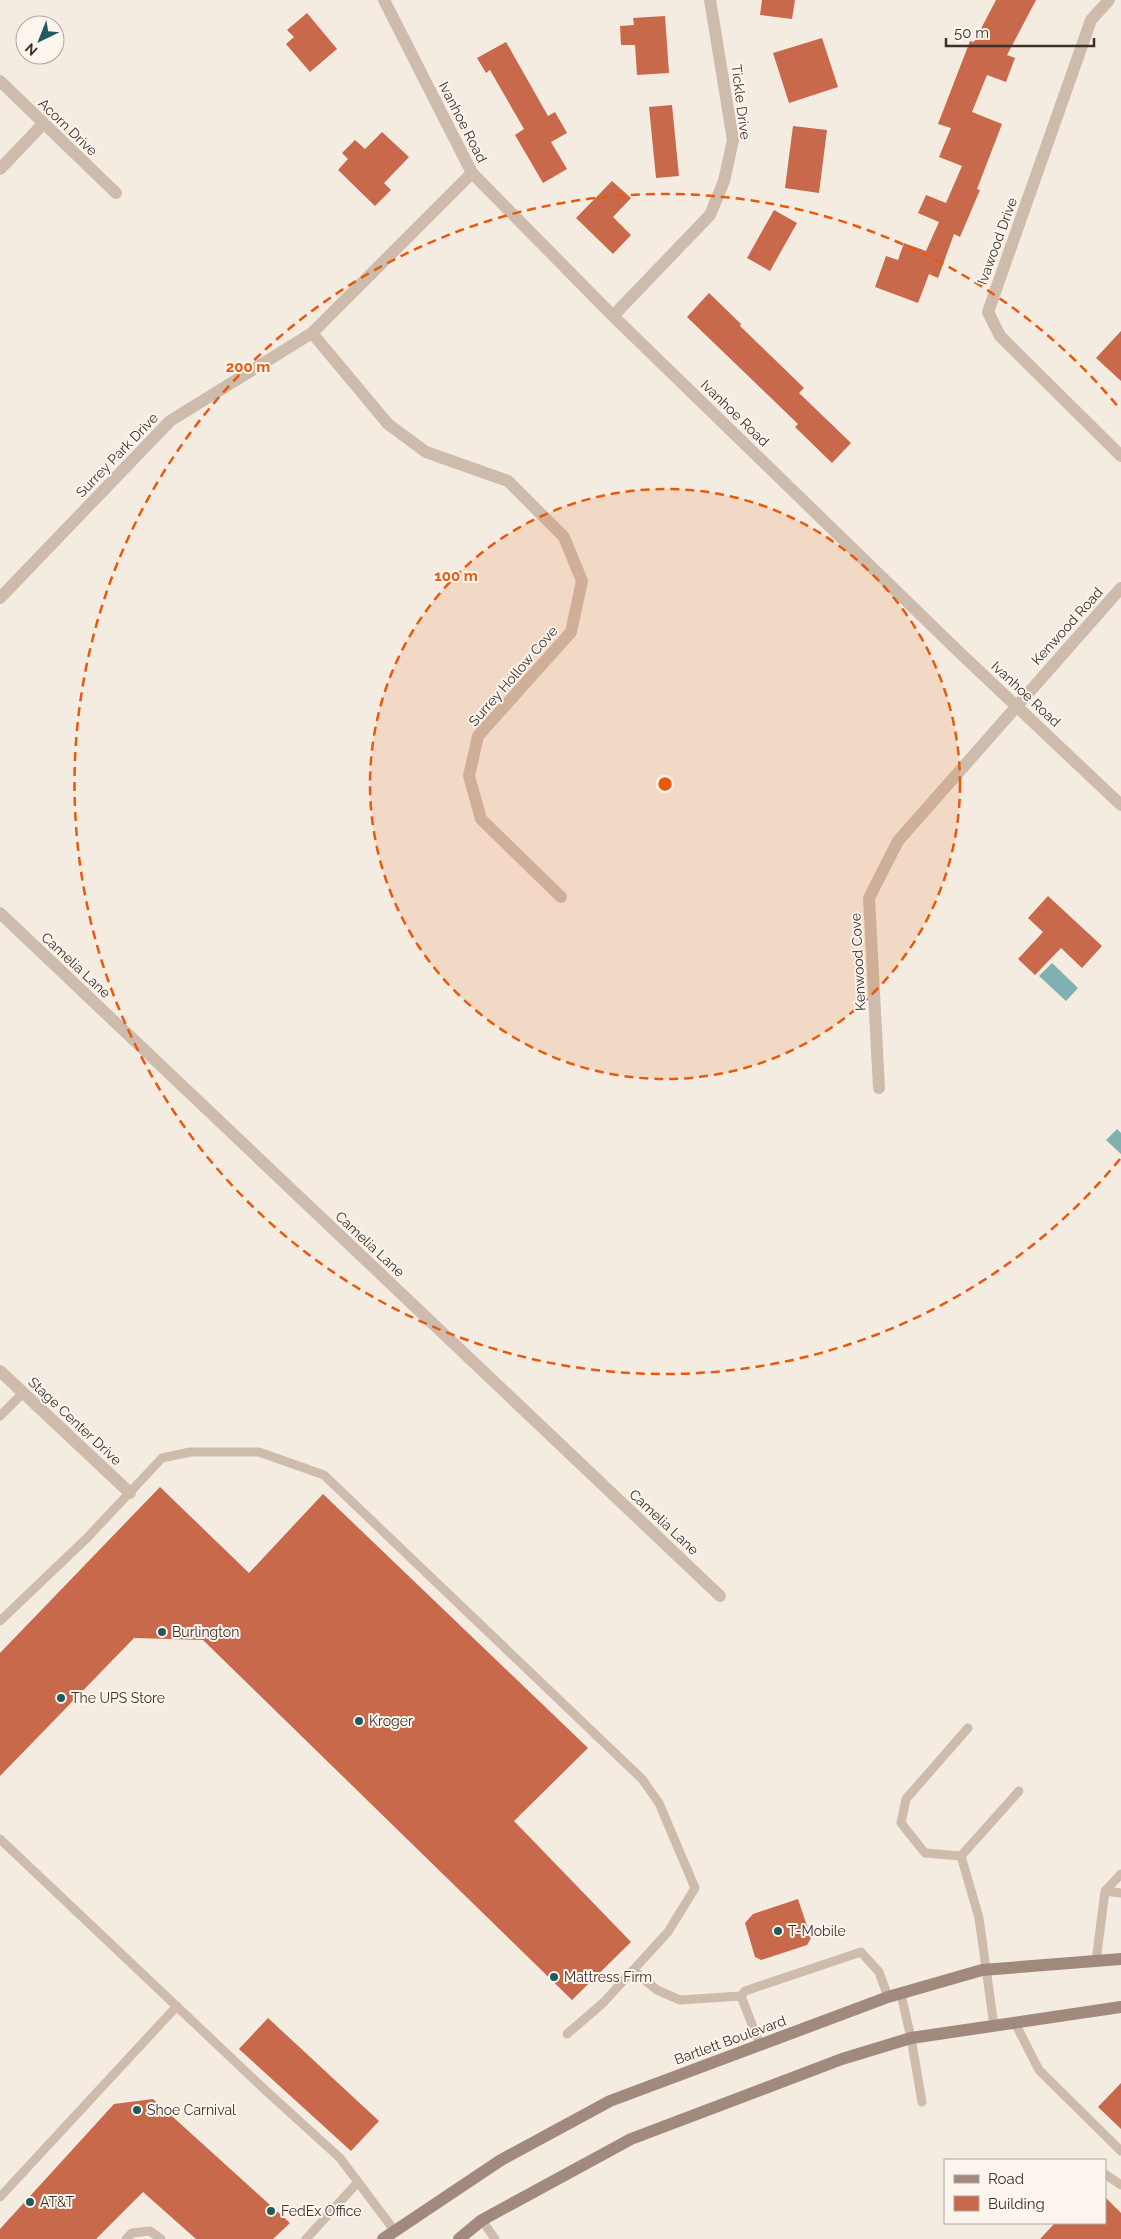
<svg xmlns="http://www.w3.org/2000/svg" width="1121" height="2239" viewBox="0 0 1121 2239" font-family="Raleway,sans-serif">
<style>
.water{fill:#7fb0b2}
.building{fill:#c8694b}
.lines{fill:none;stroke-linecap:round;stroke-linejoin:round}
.lane{stroke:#cdbbac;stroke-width:9}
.street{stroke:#cdbbac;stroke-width:12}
.secondary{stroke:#a18a7d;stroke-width:12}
.ring{fill:none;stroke:#e8590c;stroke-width:2.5;stroke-dasharray:9 6}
.poi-dot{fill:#1f5a5e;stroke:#fbf5ee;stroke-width:2}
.labels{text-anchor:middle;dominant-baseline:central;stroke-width:4;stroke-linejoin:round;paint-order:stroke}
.street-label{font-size:14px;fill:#3b302b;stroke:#fbf5ee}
.poi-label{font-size:14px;fill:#3b302b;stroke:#fbf5ee;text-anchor:start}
.centre{fill:#e8590c;stroke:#fbf5ee;stroke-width:2.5}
.ring-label{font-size:15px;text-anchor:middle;font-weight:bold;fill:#e8590c;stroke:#fbf5ee;stroke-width:4;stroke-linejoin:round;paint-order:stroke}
</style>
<rect width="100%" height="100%" fill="#f4ebe1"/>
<path class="water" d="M 1052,963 L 1078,988 L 1066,1001 L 1039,976 Z
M 1117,1129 L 1121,1133 L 1121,1154 L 1106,1140 Z"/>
<path class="building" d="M 762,0 L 795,0 L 792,19 L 760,15 Z
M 996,0 L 1036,0 L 1007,55 L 1015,58 L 1006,82 L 987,75 L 972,112 L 1002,124 L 977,189 L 980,190 L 960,237 L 954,234 L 938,278 L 929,274 L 918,303 L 875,287 L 886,256 L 898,260 L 904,243 L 926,251 L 939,222 L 918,213 L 926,195 L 946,203 L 962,166 L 939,157 L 951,128 L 938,124 L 970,41 L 974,42 Z
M 307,13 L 337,49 L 310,72 L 286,44 L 294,37 L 287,30 Z
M 665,16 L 669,73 L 637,75 L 635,45 L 621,45 L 620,26 L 634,25 L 633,18 Z
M 822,38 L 838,87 L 789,103 L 773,53 Z
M 506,42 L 548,116 L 555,112 L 567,133 L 551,142 L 567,169 L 543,183 L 515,135 L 524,129 L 490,70 L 486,73 L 477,58 Z
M 672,105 L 679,176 L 656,178 L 649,107 Z
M 793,126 L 827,130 L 819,193 L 785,188 Z
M 382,132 L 409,157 L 384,183 L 391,190 L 375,206 L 338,170 L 348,159 L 342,153 L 355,140 L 365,149 Z
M 612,181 L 631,198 L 613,217 L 631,235 L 613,254 L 576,218 Z
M 774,210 L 797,223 L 770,271 L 747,258 Z
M 709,293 L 741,324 L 740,326 L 804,388 L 799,393 L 851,443 L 832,463 L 795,427 L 798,424 L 687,317 Z
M 1121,331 L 1121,381 L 1096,358 Z
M 1048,896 L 1102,946 L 1082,968 L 1061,948 L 1035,975 L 1018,959 L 1043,932 L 1028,918 Z
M 160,1487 L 249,1573 L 323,1494 L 588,1748 L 514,1821 L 631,1942 L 572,2000 L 203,1640 L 134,1638 L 0,1776 L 0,1653 Z
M 798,1899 L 811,1938 L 807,1945 L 761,1960 L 755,1957 L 745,1923 L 753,1914 Z
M 268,2018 L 379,2121 L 351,2151 L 239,2049 Z
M 1121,2083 L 1121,2129 L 1098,2107 Z
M 153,2099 L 290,2223 L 273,2239 L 196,2239 L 143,2192 L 96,2239 L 0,2239 L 0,2229 L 114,2104 Z
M 1105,2197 L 1121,2213 L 1121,2239 L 1040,2239 L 1055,2223 L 1105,2223 Z"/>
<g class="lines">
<path class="lane" d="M 0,1416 L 23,1393
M 0,1621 L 87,1538 L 162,1458 L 190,1452 L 259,1452 L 324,1475 L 642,1779 L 659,1803 L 695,1888 L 668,1932 L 603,2003 L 567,2034
M 968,1728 L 906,1799 L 901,1823 L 925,1853 L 961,1856 L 979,1918 L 994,2026
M 0,1839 L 263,2088 L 340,2158 L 394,2230
M 961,1856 L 1019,1791
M 1105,1891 L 1121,1874
M 1096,1961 L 1105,1891 L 1121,1893
M 633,1970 L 657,1990 L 680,2000 L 741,1996
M 901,1994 L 911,2038 L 922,2102
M 1015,2023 L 1039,2070 L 1121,2151
M 760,2045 L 741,1996 L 745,1991 L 861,1952 L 879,1972 L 888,1997
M 1105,2174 L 1121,2185
M 0,2197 L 177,2006
M 482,2220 L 495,2239
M 126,2239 L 132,2233 L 150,2231 L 161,2239
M 306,2239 L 358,2182"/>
<path class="street" d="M 384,0 L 472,173 L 613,316 L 958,651 L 1121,805
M 1109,0 L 1091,20 L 988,312 L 1000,336 L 1121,456
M 0,81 L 116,193
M 0,169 L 43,124
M 613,316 L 710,215 L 724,181 L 733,140 L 710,0
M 312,333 L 388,424 L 426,452 L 508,481 L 564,537 L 582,581 L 571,632 L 478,736 L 469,776 L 481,819 L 561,897
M 0,598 L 170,421 L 312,333 L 472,173
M 0,913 L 720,1596
M 879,1088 L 869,898 L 898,841 L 1121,588
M 0,1371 L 130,1493"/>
<path class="secondary" d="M 383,2239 L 501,2160 L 610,2101 L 888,1997 L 982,1970 L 1121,1959
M 459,2239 L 482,2220 L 631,2139 L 842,2059 L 911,2038 L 1121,2007"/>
</g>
<circle cx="665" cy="784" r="295" fill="#e8590c" fill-opacity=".12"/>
<g class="ring">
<circle cx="665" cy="784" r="295"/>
<path d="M1120 1159A590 590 0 1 1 1120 409"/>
</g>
<g class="poi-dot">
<circle cx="162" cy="1632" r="5"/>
<circle cx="61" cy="1698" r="5"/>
<circle cx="359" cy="1721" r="5"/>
<circle cx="778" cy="1931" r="5"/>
<circle cx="554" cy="1977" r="5"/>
<circle cx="137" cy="2110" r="5"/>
<circle cx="30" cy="2202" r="5"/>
<circle cx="271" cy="2211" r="5"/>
</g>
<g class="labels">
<g class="street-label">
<text transform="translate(741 102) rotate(83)">Tickle Drive</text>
<text transform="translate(463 122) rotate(63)">Ivanhoe Road</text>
<text transform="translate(68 127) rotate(44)">Acorn Drive</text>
<text transform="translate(997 241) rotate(-70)">Ivawood Drive</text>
<text transform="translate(735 413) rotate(44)">Ivanhoe Road</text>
<text transform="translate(117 455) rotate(-46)">Surrey Park Drive</text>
<text transform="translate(1067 626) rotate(-48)">Kenwood Road</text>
<text transform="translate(513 676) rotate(-49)">Surrey Hollow Cove</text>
<text transform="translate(1026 694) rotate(43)">Ivanhoe Road</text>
<text transform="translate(858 962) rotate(-93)">Kenwood Cove</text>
<text transform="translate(76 965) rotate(43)">Camelia Lane</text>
<text transform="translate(370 1244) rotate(43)">Camelia Lane</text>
<text transform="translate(75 1421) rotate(43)">Stage Center Drive</text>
<text transform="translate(664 1522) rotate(43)">Camelia Lane</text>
<text transform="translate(730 2040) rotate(-20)">Bartlett Boulevard</text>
</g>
<g class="poi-label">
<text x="172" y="1632">Burlington</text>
<text x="71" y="1698">The UPS Store</text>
<text x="369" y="1721">Kroger</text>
<text x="788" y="1931">T-Mobile</text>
<text x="564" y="1977">Mattress Firm</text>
<text x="147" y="2110">Shoe Carnival</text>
<text x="40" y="2202">AT&amp;T</text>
<text x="281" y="2211">FedEx Office</text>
</g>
</g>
<circle cx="665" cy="784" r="8" class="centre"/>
<g class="ring-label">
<text x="248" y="372">200 m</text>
<text x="456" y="581">100 m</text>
</g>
<rect x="944" y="2159" width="162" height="65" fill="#fbf5ee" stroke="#aea6a0"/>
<rect x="954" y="2175" width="25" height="8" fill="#a18a7d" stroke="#aea6a0"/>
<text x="988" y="2184" font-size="15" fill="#3b302b">Road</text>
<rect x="954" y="2196" width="25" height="15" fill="#c8694b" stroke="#aea6a0"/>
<text x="988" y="2209" font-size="15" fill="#3b302b">Building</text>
<g transform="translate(40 40) rotate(223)"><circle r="24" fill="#fbf5ee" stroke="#aea6a0"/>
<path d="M0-4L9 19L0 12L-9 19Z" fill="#1f5a5e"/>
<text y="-8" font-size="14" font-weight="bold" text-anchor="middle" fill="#3b302b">N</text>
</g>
<path d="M946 38v8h148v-8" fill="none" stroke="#3b302b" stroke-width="2.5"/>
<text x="954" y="38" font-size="15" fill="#3b302b" stroke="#fbf5ee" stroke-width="4" paint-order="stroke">50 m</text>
</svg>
